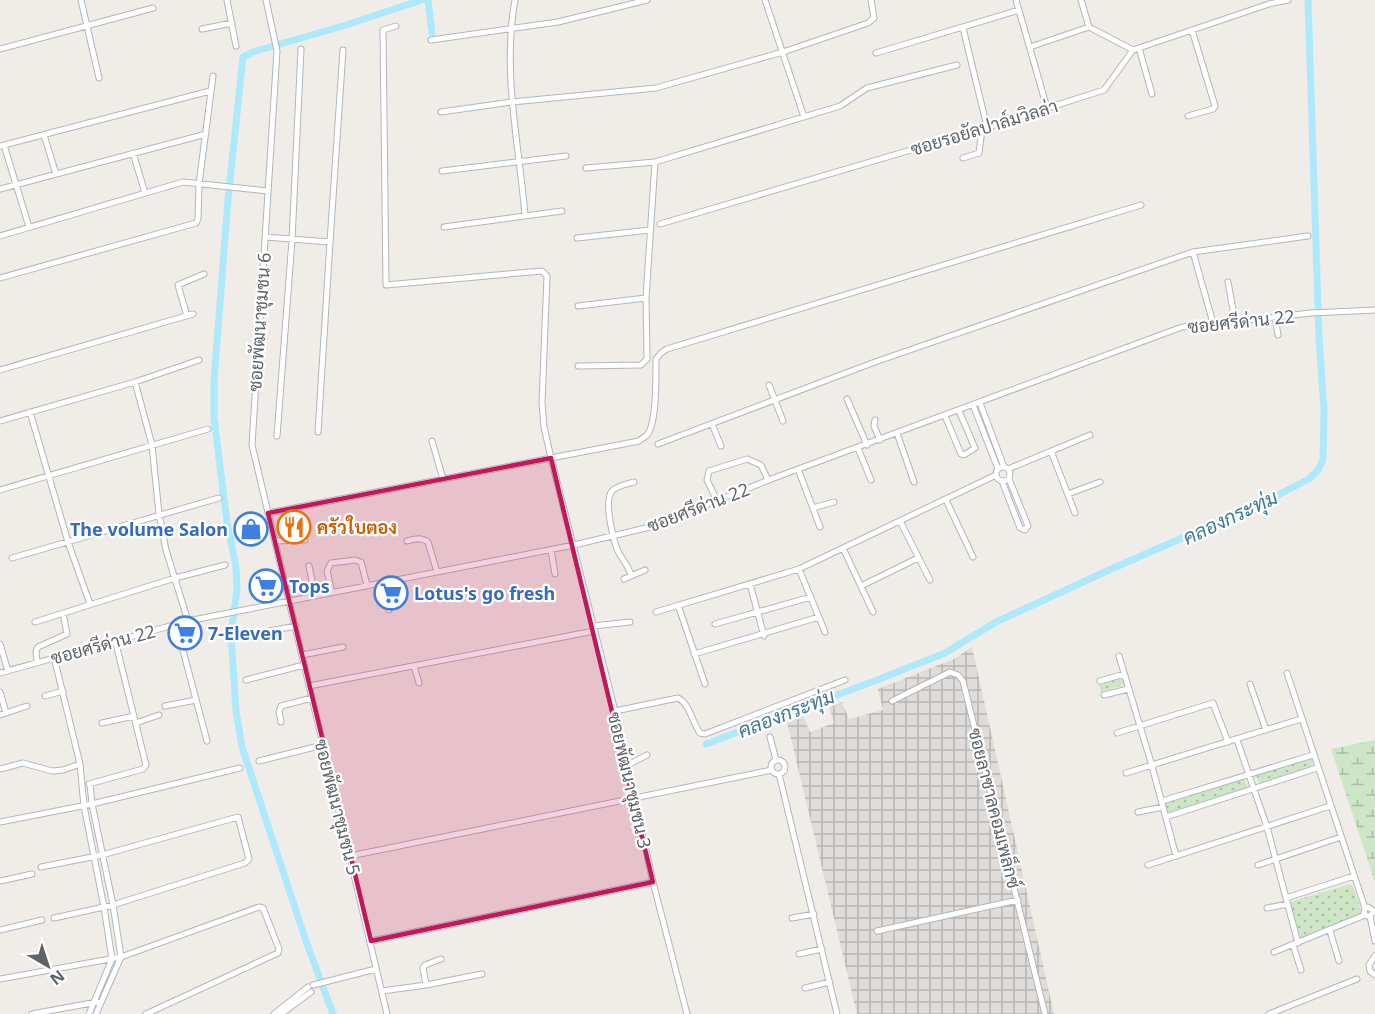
<svg xmlns="http://www.w3.org/2000/svg" width="1375" height="1014" viewBox="0 0 1375 1014" font-family="'Noto Sans',Sarabun,sans-serif">
<style>
.industrial{fill:url(#industrial-grid)}
.wetland{fill:url(#wetland-marsh)}
.garden{fill:url(#garden-dots)}
.lines{fill:none;stroke-linecap:round;stroke-linejoin:round}
.canal{stroke:#aee9fb;stroke-width:7}
.street-casing{stroke:#b3b6b9;stroke-width:7}
.street{stroke:#fff;stroke-width:5}
.marked{fill:#c2185b;fill-opacity:0.2;stroke:#c2185b;stroke-width:4.5;stroke-linejoin:round}
.labels{text-anchor:middle;dominant-baseline:central;stroke-width:4.5;stroke-linejoin:round;paint-order:stroke}
.street-label{font-size:18px;fill:#5f6467;stroke:#fff}
.food-label{font-size:18px;font-weight:bold;fill:#c56008;stroke:#fff;text-anchor:start}
.shop-label{font-size:18px;font-weight:bold;fill:#366cbe;stroke:#fff;text-anchor:start}
.water-label{font-size:20px;font-style:italic;fill:#407a94;stroke:#fff}
</style>
<defs>
<pattern id="industrial-grid" width="8" height="8" patternUnits="userSpaceOnUse" patternTransform="scale(1.5)"><rect width="8" height="8" fill="#dfdcda"/><path d="M0 4h8M4 0v8" fill="none" stroke="#b8b6b5"/></pattern>
<pattern id="wetland-marsh" width="20" height="14" patternUnits="userSpaceOnUse" patternTransform="scale(1.5)"><rect width="20" height="14" fill="#cde6c6"/><path d="M1 5h8M5 5V1M11 12h8M15 12V8" fill="none" stroke="#aabea5"/></pattern>
<pattern id="garden-dots" width="8" height="8" patternUnits="userSpaceOnUse" patternTransform="scale(1.5)"><rect width="8" height="8" fill="#cde6c6"/><path d="M2 2h.1M6 6h.1" fill="none" stroke="#aabea5" stroke-width="1.8" stroke-linecap="round"/></pattern>
</defs>
<rect width="100%" height="100%" fill="#f0ede8"/>
<path class="industrial" d="M 972,647 L 1054,1014 L 857,1014 L 787,722 L 803,716 L 810,732 L 834,723 L 829,707 L 842,702 L 849,719 L 883,710 L 878,689 L 954,659 Z"/>
<path class="wetland" d="M 1375,740 L 1375,882 L 1331,749 Z"/>
<path class="garden" d="M 1122,677 L 1124,685 L 1101,692 L 1099,685 Z
M 1311,758 L 1313,766 L 1259,783 L 1256,775 Z
M 1244,778 L 1248,788 L 1169,814 L 1165,803 Z
M 1350,884 L 1353,887 L 1362,913 L 1301,939 L 1290,902 Z"/>
<g class="lines">
<path class="canal" d="M 428,0 L 432,33
M 706,744 L 877,680 L 945,653 L 996,622 L 1109,570 L 1262,503 L 1309,479 L 1318,470 L 1323,460 L 1324,410 L 1319,338 L 1308,0
M 333,1014 L 306,941 L 242,747 L 236,711 L 231,635 L 237,589 L 236,567 L 227,522 L 221,475 L 214,417 L 214,381 L 228,199 L 243,57 L 253,52 L 346,25 L 422,0"/>
<defs>
<path id="street" d="M 81,0 L 99,78
M 227,0 L 236,46
M 266,0 L 277,51 L 252,445 L 387,1014
M 515,0 C 502,71 519,144 525,215
M 765,0 L 804,117
M 1016,0 L 1047,108
M 1081,0 L 1089,27 L 1133,50
M 963,28 L 987,127
M 202,29 L 232,23
M 431,40 L 558,22 L 647,0
M 1030,47 L 1089,27
M 1139,48 L 1152,94
M 0,49 L 153,8
M 876,53 L 1019,10
M 441,112 L 512,102 L 656,88 L 783,52 L 868,23 L 874,18 L 871,0
M 1188,116 L 1213,109 L 1215,106 L 1192,30
M 44,135 L 56,174
M 4,145 L 29,227
M 0,146 L 210,91
M 133,153 L 145,193
M 963,158 L 979,153 L 982,129
M 586,168 L 655,162 L 840,106 L 867,88 L 957,65
M 442,171 L 566,156
M 0,189 L 206,134
M 660,224 L 982,129 L 1104,90 L 1133,50 L 1269,4 L 1288,0
M 444,227 L 562,211
M 0,236 L 183,182 L 268,191
M 265,237 L 330,242 L 343,50
M 577,238 L 650,230
M 1193,252 L 1213,323
M 0,278 L 196,223 L 198,219 L 199,184 L 213,76
M 1228,282 L 1235,321
M 578,306 L 646,298
M 187,316 L 178,285 L 204,274
M 1275,317 L 1278,335
M 578,366 L 641,365 L 647,359 L 646,298 L 655,162
M 0,370 L 193,314
M 135,382 L 152,445 L 159,514 L 166,550 L 188,621
M 769,385 L 783,421
M 847,399 L 867,445
M 980,403 L 1004,467
M 973,405 L 998,469
M 30,412 L 68,542 L 90,604
M 945,416 L 961,454 L 964,455 L 975,448 L 959,411
M 875,420 L 874,426 L 880,440
M 0,421 L 135,382 L 199,360
M 712,424 L 721,446
M 318,432 L 330,242
M 897,433 L 914,482
M 277,436 L 292,240 L 301,49
M 432,441 L 443,479
M 658,444 L 875,362 L 1193,252 L 1308,236
M 858,448 L 871,480
M 1051,451 L 1075,513
M996 474a7 7 0 1 1 14 0a7 7 0 1 1-14 0Z
M 798,469 L 820,527
M 1008,469 L 1090,435
M 1002,481 L 1020,528 L 1025,530 L 1028,526 L 1009,479
M 0,490 L 208,429
M 1068,494 L 1100,482
M 946,500 L 973,557
M 717,501 L 707,480 L 709,471 L 747,459 L 761,465 L 768,480
M 813,508 L 834,502
M 268,513 L 551,458 L 544,427 L 542,403 L 547,276 L 542,271 L 386,285 L 383,30 L 396,26
M 900,521 L 930,580
M 275,541 L 305,540
M 407,541 C 415,539 421,537 428,542 L 437,572
M 843,548 L 873,612
M 551,550 L 555,574
M 12,558 L 219,498
M 309,566 L 315,595
M 799,569 L 825,632
M 631,576 C 629,567 625,563 620,555 C 614,545 603,501 612,491 C 617,486 627,484 634,482
M 624,579 L 645,570
M 382,583 L 389,610
M 750,584 L 764,636
M 861,586 L 918,558
M 332,592 L 327,571 L 331,563 L 355,560 L 361,562 L 367,585
M 678,605 L 705,684
M 656,612 L 799,569 L 996,475
M 35,622 L 175,578 L 225,565
M 176,624 L 207,741
M 715,624 L 811,597
M 593,626 L 630,622
M 264,632 L 296,626
M 0,644 L 8,671
M 694,654 L 819,617
M 302,655 L 343,647
M 1119,656 L 1152,766 L 1176,856
M 54,657 L 80,764 L 84,806 L 104,907 L 112,959 L 89,1014
M 37,662 L 36,651 L 38,647 L 67,634 L 64,618
M 414,666 L 419,683
M 0,673 L 188,621 L 574,545 L 650,527 L 774,478 L 1182,327 L 1311,313 L 1375,310
M 1287,673 L 1365,908
M 246,680 L 304,665
M 1100,681 L 1124,674
M 1250,684 L 1266,730
M 309,686 L 594,631
M 0,692 L 6,713
M 1104,695 L 1128,689
M 45,696 L 63,691
M 892,701 L 950,672 L 958,675 L 963,681 L 1045,1014
M 165,706 L 196,700
M 615,711 L 678,698 C 690,704 692,722 700,733 L 705,734 L 845,680
M 0,715 L 27,706
M 281,722 L 279,712 L 281,706 L 312,698
M 102,723 L 134,716
M 136,723 L 159,715
M 1117,733 L 1213,703 L 1228,742
M 770,737 L 776,760
M 1237,740 L 1267,827 L 1298,943
M771 767a7 7 0 1 1 14 0a7 7 0 1 1-14 0Z
M 259,761 L 323,745
M 626,766 L 647,755
M 0,769 L 23,763 L 52,771 L 63,770 L 80,764
M 1126,773 L 1301,719
M 779,774 L 837,1014
M 89,784 L 143,769 L 146,765 L 115,640
M 90,784 L 92,804 L 113,905 L 121,957 L 96,1014
M 1162,801 L 1313,755
M 1138,812 L 1163,807
M 1166,817 L 1317,768
M 0,822 L 92,804 L 240,768
M 350,856 L 772,770
M 1148,865 L 1330,806
M 1258,865 L 1341,837
M 41,867 L 102,855 L 238,817 L 249,859 L 245,863 L 113,905 L 54,918
M 0,881 L 32,874
M 1286,898 L 1354,876
M 1267,908 L 1288,904
M 1370,916 L 1367,916 L 1364,913 L 1365,908 L 1368,907 L 1374,911 L 1370,916 L 1375,941
M 792,918 L 814,914
M 0,930 L 42,920
M 877,931 L 1018,900
M 1330,931 L 1339,961
M 371,941 L 653,882
M 1293,945 L 1301,970
M 1274,952 L 1365,915
M 799,954 L 822,949
M 1375,956 L 1369,965 L 1370,971 L 1375,975
M 0,979 L 121,957 L 259,907 L 263,908 L 279,949 L 278,953 L 146,1014
M 313,985 L 376,969
M 426,985 L 423,968 L 425,965 L 441,959
M 805,988 L 830,982
M 382,991 L 426,985 L 482,974
M 32,1014 L 97,1002
M 274,1014 L 308,987
M 281,1014 L 311,992
M 687,1014 L 653,882 L 615,711 L 551,458 L 639,441 C 641,439 645,437 647,435 C 657,424 656,375 656,359 L 661,353 L 667,349 L 1141,205
M 1269,1014 L 1357,979"/>
</defs>
<use href="#street" class="street-casing"/>
<use href="#street" class="street"/>
</g>
<path class="marked" d="M 551,458 L 653,882 L 371,941 L 268,513 Z"/>
<defs>
<symbol id="restaurant-ring" viewBox="-11 -11 22 22"><circle r="9.5" fill="#fff" stroke="#e8710a" stroke-width="1.5"/><path d="M-5-6h1v4h1v-4h1v4h1v-4h1v5L-1.5 .5V6h-2V.5L-5-1ZM5-6V6H3V1.5H1.5Q1.5-4 5-6Z" fill="#e8710a"/></symbol>
<symbol id="shop-ring" viewBox="-11 -11 22 22"><circle r="9.5" fill="#fff" stroke="#3f7fe0" stroke-width="1.5"/><path d="M-5-2.5h2.3a2.7 3.5 0 0 1 5.4 0H5L5.5 6h-11ZM-1.5-2.5h3a1.5 2.3 0 0 0-3 0Z" fill="#3f7fe0"/></symbol>
<symbol id="supermarket-ring" viewBox="-11 -11 22 22"><circle r="9.5" fill="#fff" stroke="#3f7fe0" stroke-width="1.5"/><path d="M-6-5.5h2.5l.6 2H6L4.5 2H-2.5L-4.4-4H-6ZM-1.5 3.2a1.3 1.3 0 1 0 .1 0ZM3 3.2a1.3 1.3 0 1 0 .1 0Z" fill="#3f7fe0"/></symbol>
</defs>
<g fill-rule="evenodd">
<use href="#restaurant-ring" x="275" y="508" width="38" height="38"/>
<use href="#shop-ring" x="232" y="510" width="38" height="38"/>
<use href="#supermarket-ring" x="247" y="567" width="38" height="38"/>
<use href="#supermarket-ring" x="372" y="574" width="38" height="38"/>
<use href="#supermarket-ring" x="166" y="614" width="38" height="38"/>
</g>
<g class="labels">
<g class="street-label">
<text transform="translate(984 127) rotate(-17)">ซอยรอยัลปาล์มวิลล่า</text>
<text transform="translate(1241 321) rotate(-6)">ซอยศรีด่าน 22</text>
<text transform="translate(259 322) rotate(-86)">ซอยพัฒนาชุมชน 6</text>
<text transform="translate(698 507) rotate(-21)">ซอยศรีด่าน 22</text>
<text transform="translate(103 644) rotate(-15)">ซอยศรีด่าน 22</text>
<text transform="translate(630 780) rotate(77)">ซอยพัฒนาชุมชน 3</text>
<text transform="translate(338 807) rotate(76)">ซอยพัฒนาชุมชน 5</text>
<text transform="translate(995 808) rotate(76)">ซอยลาซาลคอมเพล็กซ์</text>
</g>
<g class="food-label">
<text x="317" y="527">ครัวใบตอง</text>
</g>
<g class="shop-label">
<text x="228" y="529" text-anchor="end">The volume Salon</text>
<text x="289" y="586">Tops</text>
<text x="414" y="593">Lotus's go fresh</text>
<text x="208" y="633">7-Eleven</text>
</g>
<g class="water-label">
<text transform="translate(1230 517) rotate(-25)">คลองกระทุ่ม</text>
<text transform="translate(786 713) rotate(-21)">คลองกระทุ่ม</text>
</g>
</g>
<g transform="translate(48 966) rotate(141)" stroke="#ffffff" stroke-width="4.5" paint-order="stroke">
<path d="M0-4.5L10 22L0 15L-10 22Z" fill="#5f6467"/>
<text y="-9" font-size="16" font-weight="bold" text-anchor="middle" fill="#5f6467">N</text>
</g>
</svg>
